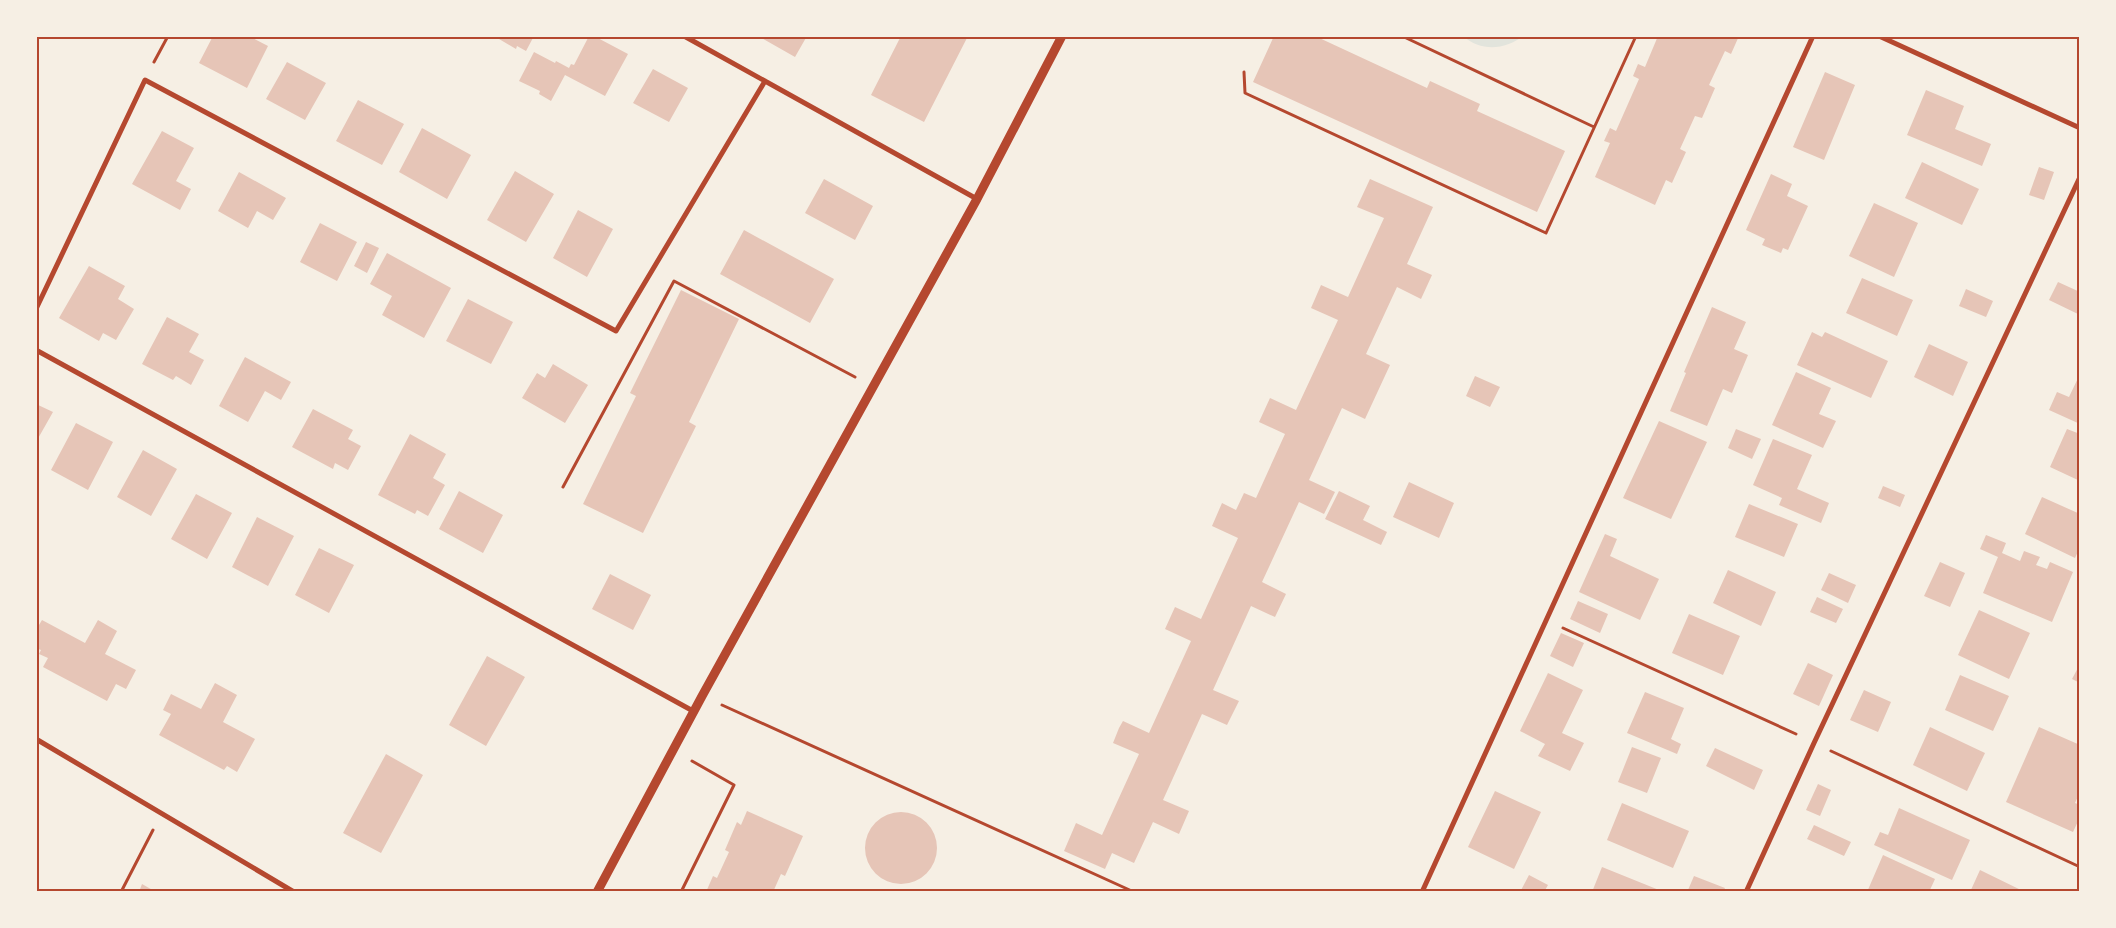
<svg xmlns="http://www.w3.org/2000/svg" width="2116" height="928" viewBox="0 0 2116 928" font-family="Figtree,sans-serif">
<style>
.green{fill:#e2e4dc}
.building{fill:#e6c5b7}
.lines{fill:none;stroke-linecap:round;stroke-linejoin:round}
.path{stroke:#b5482f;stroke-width:3}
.minor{stroke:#b5482f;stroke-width:5}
.tertiary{stroke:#b5482f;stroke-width:9}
.neatline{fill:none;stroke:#b5482f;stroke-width:2}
</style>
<rect width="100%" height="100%" fill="#f6efe4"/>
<path class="green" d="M 1463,36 L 1523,36 C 1505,50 1481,52 1463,36 Z"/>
<path class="building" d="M 213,36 L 249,36 L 268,46 L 247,88 L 199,63 Z
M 494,36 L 534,36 L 526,51 L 517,46 L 516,49 Z
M 589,36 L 594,36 L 628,54 L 605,96 L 565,75 L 551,101 L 539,94 L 540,91 L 519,81 L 534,52 L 555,63 L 556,61 L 569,68 L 571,64 L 574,65 Z
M 758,36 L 807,36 L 795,57 Z
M 901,36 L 968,36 L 924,122 L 871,95 Z
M 1274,36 L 1315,36 L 1427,88 L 1430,81 L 1480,104 L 1477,111 L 1565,151 L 1537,212 L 1253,82 Z
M 1658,36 L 1739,36 L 1731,54 L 1725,51 L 1709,85 L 1715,88 L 1702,118 L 1695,116 L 1680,149 L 1686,152 L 1672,183 L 1666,180 L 1655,205 L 1595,177 L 1610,143 L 1604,141 L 1610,128 L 1616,131 L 1639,79 L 1633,76 L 1638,64 L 1645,67 Z
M 287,62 L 326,83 L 305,120 L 266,99 Z
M 653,69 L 688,88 L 669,122 L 633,103 Z
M 1825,72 L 1855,85 L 1824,160 L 1793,147 Z
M 1926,90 L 1964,106 L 1955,129 L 1991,144 L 1982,166 L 1907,135 Z
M 358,100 L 404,124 L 382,165 L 336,141 Z
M 422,128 L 471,155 L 447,199 L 399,172 Z
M 162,131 L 194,148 L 176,181 L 191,189 L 180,210 L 132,184 Z
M 1922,162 L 1979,189 L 1962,225 L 1905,198 Z
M 2039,167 L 2054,172 L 2044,200 L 2029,195 Z
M 515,171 L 554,194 L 526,242 L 487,220 Z
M 239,172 L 286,198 L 273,220 L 257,211 L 248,228 L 218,211 Z
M 1771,174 L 1792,184 L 1787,196 L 1808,206 L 1788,250 L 1783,248 L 1781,253 L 1762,245 L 1765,239 L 1746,230 Z
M 824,179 L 873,206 L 855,240 L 805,213 Z
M 1370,179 L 1433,207 L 1407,264 L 1432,275 L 1421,299 L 1397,287 L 1366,354 L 1390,365 L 1365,419 L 1342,408 L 1309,480 L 1335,492 L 1324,514 L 1299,502 L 1262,582 L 1286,594 L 1275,617 L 1251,606 L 1213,690 L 1239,701 L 1227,725 L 1202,714 L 1163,800 L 1189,811 L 1179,834 L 1153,822 L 1134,863 L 1112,853 L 1105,869 L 1064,851 L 1076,823 L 1102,835 L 1139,754 L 1113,743 L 1119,728 L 1123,721 L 1149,733 L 1191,641 L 1165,629 L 1175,607 L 1201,619 L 1238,538 L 1212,526 L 1222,503 L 1236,510 L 1244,493 L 1256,498 L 1285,434 L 1259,422 L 1270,398 L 1296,410 L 1338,320 L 1311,308 L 1321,285 L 1348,297 L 1384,218 L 1357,207 Z
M 1874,203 L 1918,223 L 1894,277 L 1849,256 Z
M 578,210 L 613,229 L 587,277 L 553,258 Z
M 320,223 L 357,242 L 337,281 L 300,262 Z
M 744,230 L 834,279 L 810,323 L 720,274 Z
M 366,242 L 379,248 L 367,273 L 354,266 Z
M 387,253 L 451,288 L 424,338 L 382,315 L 392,296 L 370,284 Z
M 89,266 L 125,286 L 118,299 L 134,309 L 116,340 L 103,333 L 99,341 L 59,318 Z
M 1862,278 L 1913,300 L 1897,336 L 1846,313 Z
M 2058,282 L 2080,292 L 2080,315 L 2049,300 Z
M 1966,289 L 1993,301 L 1986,317 L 1959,306 Z
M 681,290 L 739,319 L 689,422 L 696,426 L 643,533 L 583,504 L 636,396 L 630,393 Z
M 468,299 L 513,322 L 491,364 L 446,341 Z
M 1712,307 L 1746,322 L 1734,349 L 1748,355 L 1732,393 L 1723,389 L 1707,426 L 1670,411 L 1686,373 L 1684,372 Z
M 167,317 L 199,334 L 189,352 L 204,360 L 191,385 L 176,376 L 173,380 L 142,364 Z
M 1812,332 L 1822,337 L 1825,332 L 1888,361 L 1871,398 L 1797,365 Z
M 1929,344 L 1968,362 L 1953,396 L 1914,377 Z
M 245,357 L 291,382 L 281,400 L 265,391 L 248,422 L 219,406 Z
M 553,364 L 588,385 L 565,423 L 522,398 L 537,373 L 545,378 Z
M 1796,372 L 1831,388 L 1819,414 L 1836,421 L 1823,448 L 1772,425 Z
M 2080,374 L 2080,424 L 2049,410 L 2057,392 L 2069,397 Z
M 1475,376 L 1500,387 L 1490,407 L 1466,396 Z
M 36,404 L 53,412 L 36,442 Z
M 313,409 L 353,430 L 348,439 L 361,446 L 348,470 L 335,463 L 333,469 L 292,447 Z
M 1659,421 L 1707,442 L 1671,519 L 1623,498 Z
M 76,423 L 113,442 L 88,490 L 51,470 Z
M 1736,429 L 1761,439 L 1752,459 L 1728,448 Z
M 2067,429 L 2080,434 L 2080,481 L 2050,467 Z
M 410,434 L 446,454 L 433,478 L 445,485 L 428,516 L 417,510 L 415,514 L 378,495 Z
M 1773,439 L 1812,455 L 1797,489 L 1829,503 L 1821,523 L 1779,505 L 1782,498 L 1753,485 Z
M 143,450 L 177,469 L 151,516 L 117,497 Z
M 1409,482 L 1454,503 L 1439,538 L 1393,517 Z
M 1883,486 L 1905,495 L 1900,507 L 1878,498 Z
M 459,491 L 503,515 L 483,553 L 439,529 Z
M 1339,491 L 1370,506 L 1363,520 L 1387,532 L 1381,545 L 1325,519 Z
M 196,494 L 232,513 L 207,559 L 171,539 Z
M 2042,497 L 2080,514 L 2080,547 L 2075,558 L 2025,534 Z
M 1749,504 L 1798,524 L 1784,557 L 1735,537 Z
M 257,517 L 294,536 L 268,586 L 232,567 Z
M 1605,534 L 1617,539 L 1610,556 L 1659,579 L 1640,620 L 1579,592 Z
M 1986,535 L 2006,543 L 2002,553 L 2020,561 L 2024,551 L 2040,557 L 2036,565 L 2047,569 L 2050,562 L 2073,572 L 2052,622 L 1983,593 L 1998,557 L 1980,549 Z
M 319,548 L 354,565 L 329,613 L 295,595 Z
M 1940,562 L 1965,573 L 1950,607 L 1924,596 Z
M 1728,570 L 1776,592 L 1761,626 L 1713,603 Z
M 1829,573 L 1856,585 L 1848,603 L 1821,590 Z
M 610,574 L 651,595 L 633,630 L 592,609 Z
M 1817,597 L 1843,609 L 1836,623 L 1810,612 Z
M 1578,601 L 1608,614 L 1600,633 L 1570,619 Z
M 1979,610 L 2030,633 L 2009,679 L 1958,655 Z
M 1689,614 L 1740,636 L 1723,675 L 1672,653 Z
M 42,620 L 85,643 L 98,620 L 117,631 L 105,654 L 136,670 L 126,689 L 116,684 L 107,701 L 43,667 L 48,658 L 39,654 L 41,650 L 36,648 L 36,630 Z
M 1561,633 L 1584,643 L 1573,667 L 1550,656 Z
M 487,656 L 525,677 L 486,746 L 449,725 Z
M 1808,663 L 1833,675 L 1819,706 L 1793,694 Z
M 2080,664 L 2080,683 L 2072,679 Z
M 1548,673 L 1583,690 L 1562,733 L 1584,743 L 1570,771 L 1538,756 L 1545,744 L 1520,731 Z
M 1960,675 L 2009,696 L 1993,731 L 1945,710 Z
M 215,683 L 237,695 L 223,722 L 255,739 L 237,772 L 227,766 L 224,770 L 159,735 L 171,714 L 163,710 L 171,694 L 201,709 Z
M 1864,690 L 1891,702 L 1878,732 L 1850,720 Z
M 1645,692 L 1684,708 L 1671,739 L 1681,744 L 1677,754 L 1627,733 Z
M 1930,727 L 1985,753 L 1967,791 L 1913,765 Z
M 2039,727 L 2080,745 L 2080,792 L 2075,803 L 2080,805 L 2080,817 L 2073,832 L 2006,802 Z
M 1632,747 L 1661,758 L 1647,793 L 1618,782 Z
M 1715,748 L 1763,770 L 1754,790 L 1706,766 Z
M 386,754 L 423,775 L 381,853 L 343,833 Z
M 1818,784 L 1831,790 L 1820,816 L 1806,810 Z
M 1495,791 L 1541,812 L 1514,869 L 1468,847 Z
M 1622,803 L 1689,831 L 1673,868 L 1607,840 Z
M 1899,808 L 1970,840 L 1952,880 L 1874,845 L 1880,832 L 1888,835 Z
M 747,811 L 803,836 L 785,876 L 781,874 L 773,892 L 706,892 L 713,876 L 717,878 L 729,852 L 725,850 L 737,822 L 741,825 Z
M865 848a36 36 0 1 1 72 0a36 36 0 1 1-72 0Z
M 1814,825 L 1851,842 L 1844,856 L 1807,839 Z
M 1883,855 L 1935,879 L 1929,892 L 1867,892 Z
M 1602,867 L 1664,892 L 1592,892 Z
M 1980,870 L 2025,892 L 1970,892 Z
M 1529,875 L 1548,885 L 1544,892 L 1520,892 Z
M 1694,876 L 1725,888 L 1723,892 L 1688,890 Z
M 142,884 L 156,892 L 139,892 Z"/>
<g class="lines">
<path class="path" d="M 1402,36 L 1594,127
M 154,62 L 168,36
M 1244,72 L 1245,93 L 1546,233 L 1636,36
M 563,487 L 674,281 L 855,377
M 1563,628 L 1796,734
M 722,705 L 1134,892
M 1831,751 L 2080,867
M 121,892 L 153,830
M 681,892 L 734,785 L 692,761"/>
<path class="minor" d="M 684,36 L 977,199
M 1879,36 L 2080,128
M 36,309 L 145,80 L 616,331 L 765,81
M 36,350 L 693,711
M 36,739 L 294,892
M 1422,892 L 1813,36
M 1746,892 L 1814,743 L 2080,177"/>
<path class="tertiary" d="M 597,892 L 702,696 L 977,199 L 1062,36"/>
</g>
<rect width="2116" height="928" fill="none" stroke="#f6efe4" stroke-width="75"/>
<rect x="38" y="38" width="2040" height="852" class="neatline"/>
</svg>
